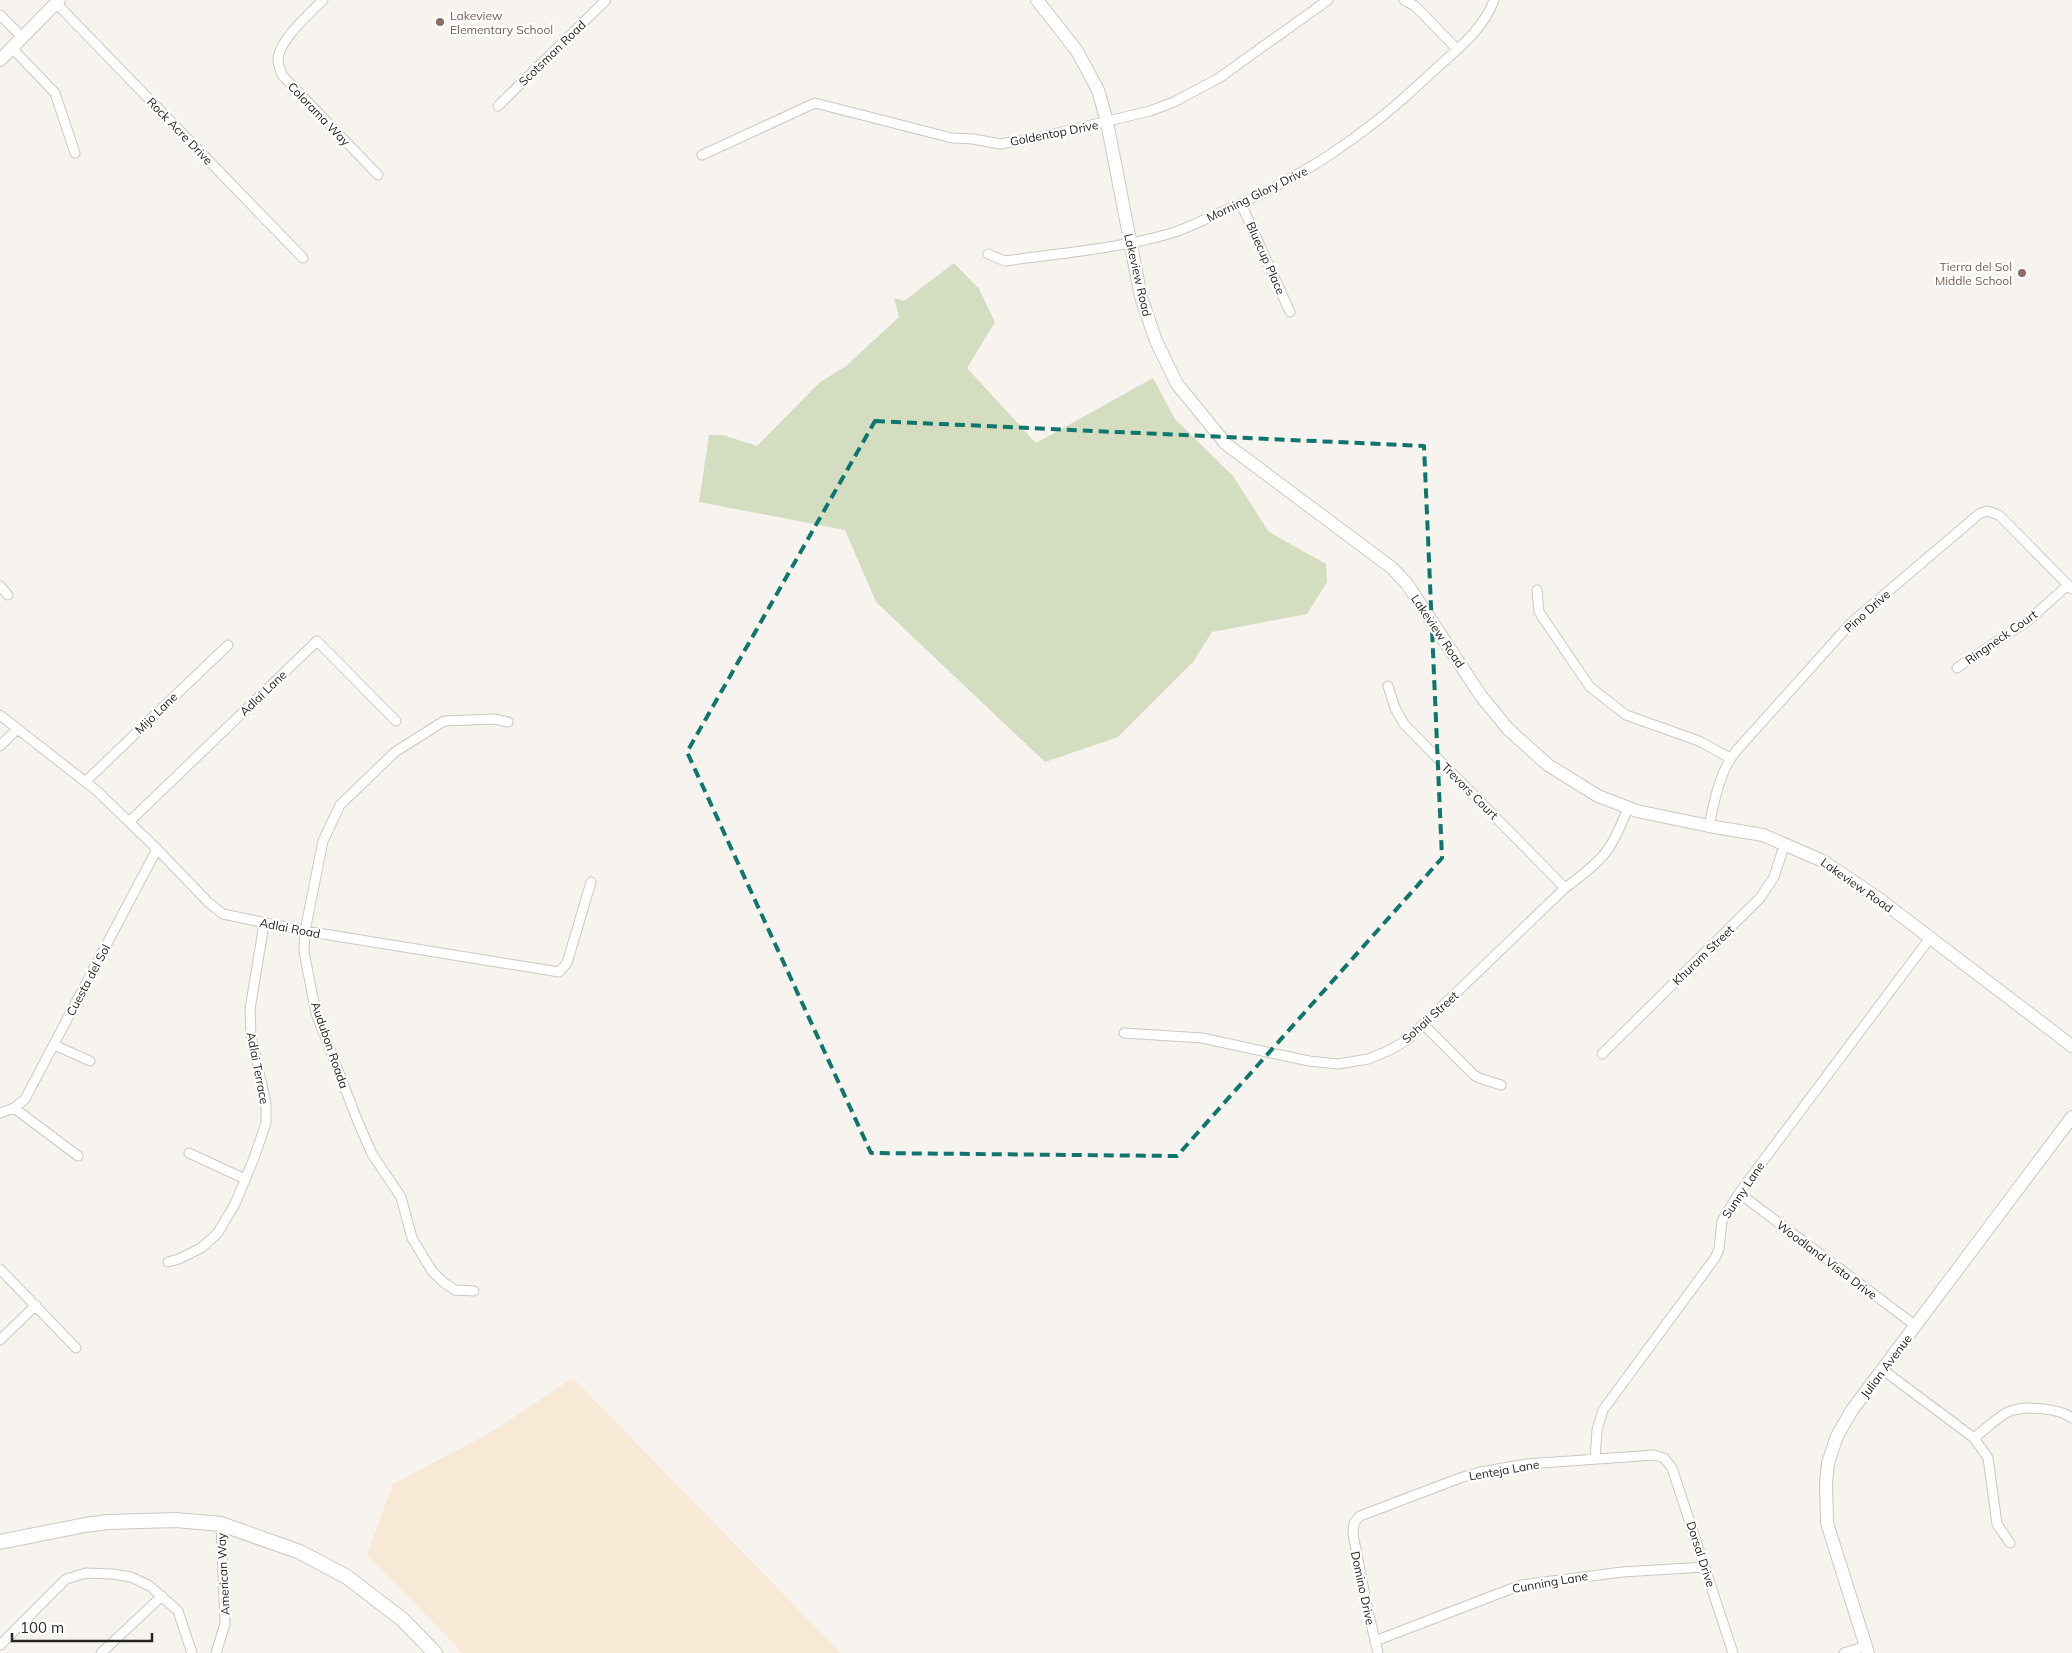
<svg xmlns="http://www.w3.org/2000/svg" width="2072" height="1653" viewBox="0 0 2072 1653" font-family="Mulish,sans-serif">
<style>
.industrial{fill:#f8e8d6}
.grass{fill:#d4ddc0}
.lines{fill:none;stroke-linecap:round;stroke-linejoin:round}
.street-casing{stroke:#cbc8c4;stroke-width:11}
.secondary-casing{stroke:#cbc8c4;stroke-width:14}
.primary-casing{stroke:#cbc8c4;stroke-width:16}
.street{stroke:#fff;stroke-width:9}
.secondary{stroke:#fff;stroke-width:12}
.primary{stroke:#fff;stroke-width:14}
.marked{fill:none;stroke:#0f766e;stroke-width:4;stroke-dasharray:10 6;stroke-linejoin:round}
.education-dot{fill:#8d6e63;stroke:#fff;stroke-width:2}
.labels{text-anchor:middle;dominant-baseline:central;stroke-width:4.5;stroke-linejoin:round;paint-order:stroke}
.education-label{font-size:12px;fill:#785e54;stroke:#fff;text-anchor:start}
.street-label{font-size:12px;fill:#272625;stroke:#fff}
</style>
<rect width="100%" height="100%" fill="#f7f4f0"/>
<path class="industrial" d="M 573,1378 L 841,1653 L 463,1653 L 367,1555 L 393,1484 L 495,1430 Z"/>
<path class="grass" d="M 954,263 L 979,289 L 995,322 L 967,368 L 1036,443 L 1153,378 L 1175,419 L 1233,476 L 1269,532 L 1326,564 L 1327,582 L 1307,614 L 1212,632 L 1193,662 L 1118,737 L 1045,762 L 876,602 L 845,530 L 699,502 L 709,435 L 723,435 L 757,446 L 819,383 L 846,366 L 899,317 L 894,298 L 904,301 Z"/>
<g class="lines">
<defs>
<path id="street" d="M 323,0 C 310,13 278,41 278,60 C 278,65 281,71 282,75 L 378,175
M 1404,0 L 1415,6 L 1457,49
M 56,3 L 303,258
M 0,15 L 22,37
M 12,48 L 55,93 L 75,153
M 498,106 L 606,0
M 702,155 L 815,103 L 952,138 L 973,139 L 1000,144 L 1041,137 L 1150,111 L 1174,102 L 1219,78 L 1328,0
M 1241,204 L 1290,312
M 988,254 L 1005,261 C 1060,253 1118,249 1172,233 C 1188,228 1203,220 1217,214 C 1300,179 1363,138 1428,76 C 1452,53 1482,33 1494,0
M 0,586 L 8,595
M 1537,590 L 1539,612 L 1590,687 L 1626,715 L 1699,741 L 1730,758
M 1957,668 L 2029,620 L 2068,585
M 1388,686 L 1395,708 L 1404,724 L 1565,888
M 0,715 L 97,791 L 157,849 L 208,902 L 223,914 L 305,931 L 559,972 L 567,963 L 591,882
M 0,746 L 17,729
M 85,782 L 228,645
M 129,822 L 317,641 L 396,721
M 1709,826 C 1714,802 1720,770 1736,751 L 1851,623 L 1979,514 L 1987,511 L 1999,515 L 2072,589
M 1423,1024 L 1474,1075 L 1479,1078 L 1501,1085
M 1124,1033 L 1202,1038 L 1309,1061 L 1338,1064 L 1368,1059 L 1390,1050 L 1407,1040 L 1565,888 C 1603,860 1612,851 1628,807
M 54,1045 L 90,1061
M 1602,1054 L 1760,898 L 1774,877 L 1785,843
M 14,1108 L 25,1099 L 157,849
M 0,1113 L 14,1108 L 78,1156
M 189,1153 L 245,1179
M 1739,1193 L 1916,1326
M 168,1262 L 179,1259 L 201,1248 L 217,1234 L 235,1204 L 254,1158 L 266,1123 L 266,1104 L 251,1035 L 250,1009 L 264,924
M 0,1269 L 76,1348
M 474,1291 L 455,1290 L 443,1282 L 432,1271 L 412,1238 L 401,1197 L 372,1154 L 356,1117 L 316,1013 L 304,952 L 305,931 L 323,841 L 340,805 L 395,752 L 444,721 L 494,719 L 508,722
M 0,1340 L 36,1305
M 1883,1370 L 1974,1438 L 1988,1458 L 1997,1524 L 2010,1543
M 1974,1438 C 1985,1430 1996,1418 2008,1412 C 2024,1405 2059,1408 2072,1418
M 1595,1459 L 1597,1430 L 1603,1410 L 1715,1258 L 1719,1249 L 1722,1221 L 1739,1193 L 1930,938
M 1375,1641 L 1521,1585 L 1622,1572 L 1705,1567
M 0,1645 L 66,1579 L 86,1573 L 112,1574 L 131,1577 L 150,1586 L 178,1611 L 192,1653
M 101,1653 L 162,1596
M 216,1653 L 225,1624 L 221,1524
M 1378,1653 L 1368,1611 L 1353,1534 L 1354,1523 L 1360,1516 L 1460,1478 L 1480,1472 L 1527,1464 L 1654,1455 L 1664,1458 L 1672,1468 L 1733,1653
M 1844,1653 L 1866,1646"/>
<path id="secondary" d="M 1037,0 L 1077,51 L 1098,90 L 1107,122 L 1141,297 L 1156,341 L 1177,384 L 1226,444 L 1392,568 L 1407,584 L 1481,696 L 1508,729 L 1548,765 L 1598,796 L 1637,811 L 1709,826 L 1763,835 L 1823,861 L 1878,898 L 2072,1046
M 0,60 L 59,0
M 1868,1653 L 1827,1523 L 1826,1484 L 1828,1463 L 1837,1436 L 1852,1410 L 2072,1117"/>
<path id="primary" d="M 0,1542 L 85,1525 L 108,1522 L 176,1520 L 221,1524 L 300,1552 L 347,1577 L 403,1620 L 435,1653"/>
</defs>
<use href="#street" class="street-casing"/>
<use href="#secondary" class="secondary-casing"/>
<use href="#primary" class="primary-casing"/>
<use href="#street" class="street"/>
<use href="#secondary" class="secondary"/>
<use href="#primary" class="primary"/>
</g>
<path class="marked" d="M 875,421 L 1424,446 L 1442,858 L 1177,1156 L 871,1153 L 687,752 Z"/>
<g class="education-dot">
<circle cx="440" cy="22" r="5"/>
<circle cx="2022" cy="273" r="5"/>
</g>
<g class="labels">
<g class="education-label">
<text x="450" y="15">Lakeview<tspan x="450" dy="14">Elementary School</tspan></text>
<text x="2012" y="266" text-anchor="end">Tierra del Sol<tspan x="2012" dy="14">Middle School</tspan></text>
</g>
<g class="street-label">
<text transform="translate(552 53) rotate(-44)">Scotsman Road</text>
<text transform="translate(319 114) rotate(46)">Colorama Way</text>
<text transform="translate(180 131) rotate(46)">Rock Acre Drive</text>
<text transform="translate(1054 133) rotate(-11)">Goldentop Drive</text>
<text transform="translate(1257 194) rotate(-26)">Morning Glory Drive</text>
<text transform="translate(1266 258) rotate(66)">Bluecup Place</text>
<text transform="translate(1138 275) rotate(77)">Lakeview Road</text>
<text transform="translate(1867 611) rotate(-42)">Pino Drive</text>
<text transform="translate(1438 631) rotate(56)">Lakeview Road</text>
<text transform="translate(2001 637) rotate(-35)">Ringneck Court</text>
<text transform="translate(263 693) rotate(-44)">Adlai Lane</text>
<text transform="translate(156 713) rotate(-44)">Mijo Lane</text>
<text transform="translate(1470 791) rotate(45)">Trevors Court</text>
<text transform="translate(1857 885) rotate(35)">Lakeview Road</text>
<text transform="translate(290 928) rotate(11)">Adlai Road</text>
<text transform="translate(1703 955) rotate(-44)">Khuram Street</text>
<text transform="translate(88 980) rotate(-62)">Cuesta del Sol</text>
<text transform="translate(1430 1017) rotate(-42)">Sohail Street</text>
<text transform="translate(330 1045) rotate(71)">Audubon Roada</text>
<text transform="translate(258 1068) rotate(79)">Adlai Terrace</text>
<text transform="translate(1743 1190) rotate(-56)">Sunny Lane</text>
<text transform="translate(1827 1260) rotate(37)">Woodland Vista Drive</text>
<text transform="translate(1886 1366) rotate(-53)">Julian Avenue</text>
<text transform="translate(1504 1470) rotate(-10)">Lenteja Lane</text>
<text transform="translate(1701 1554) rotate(72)">Dorsal Drive</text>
<text transform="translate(223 1574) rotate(-93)">American Way</text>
<text transform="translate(1550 1582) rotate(-10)">Cunning Lane</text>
<text transform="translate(1363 1588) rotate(78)">Domino Drive</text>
</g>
</g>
<path d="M12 1633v8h140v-8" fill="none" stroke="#272625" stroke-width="2.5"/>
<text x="20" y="1633" font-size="15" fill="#272625" stroke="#ffffff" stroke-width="4" paint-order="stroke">100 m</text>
</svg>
